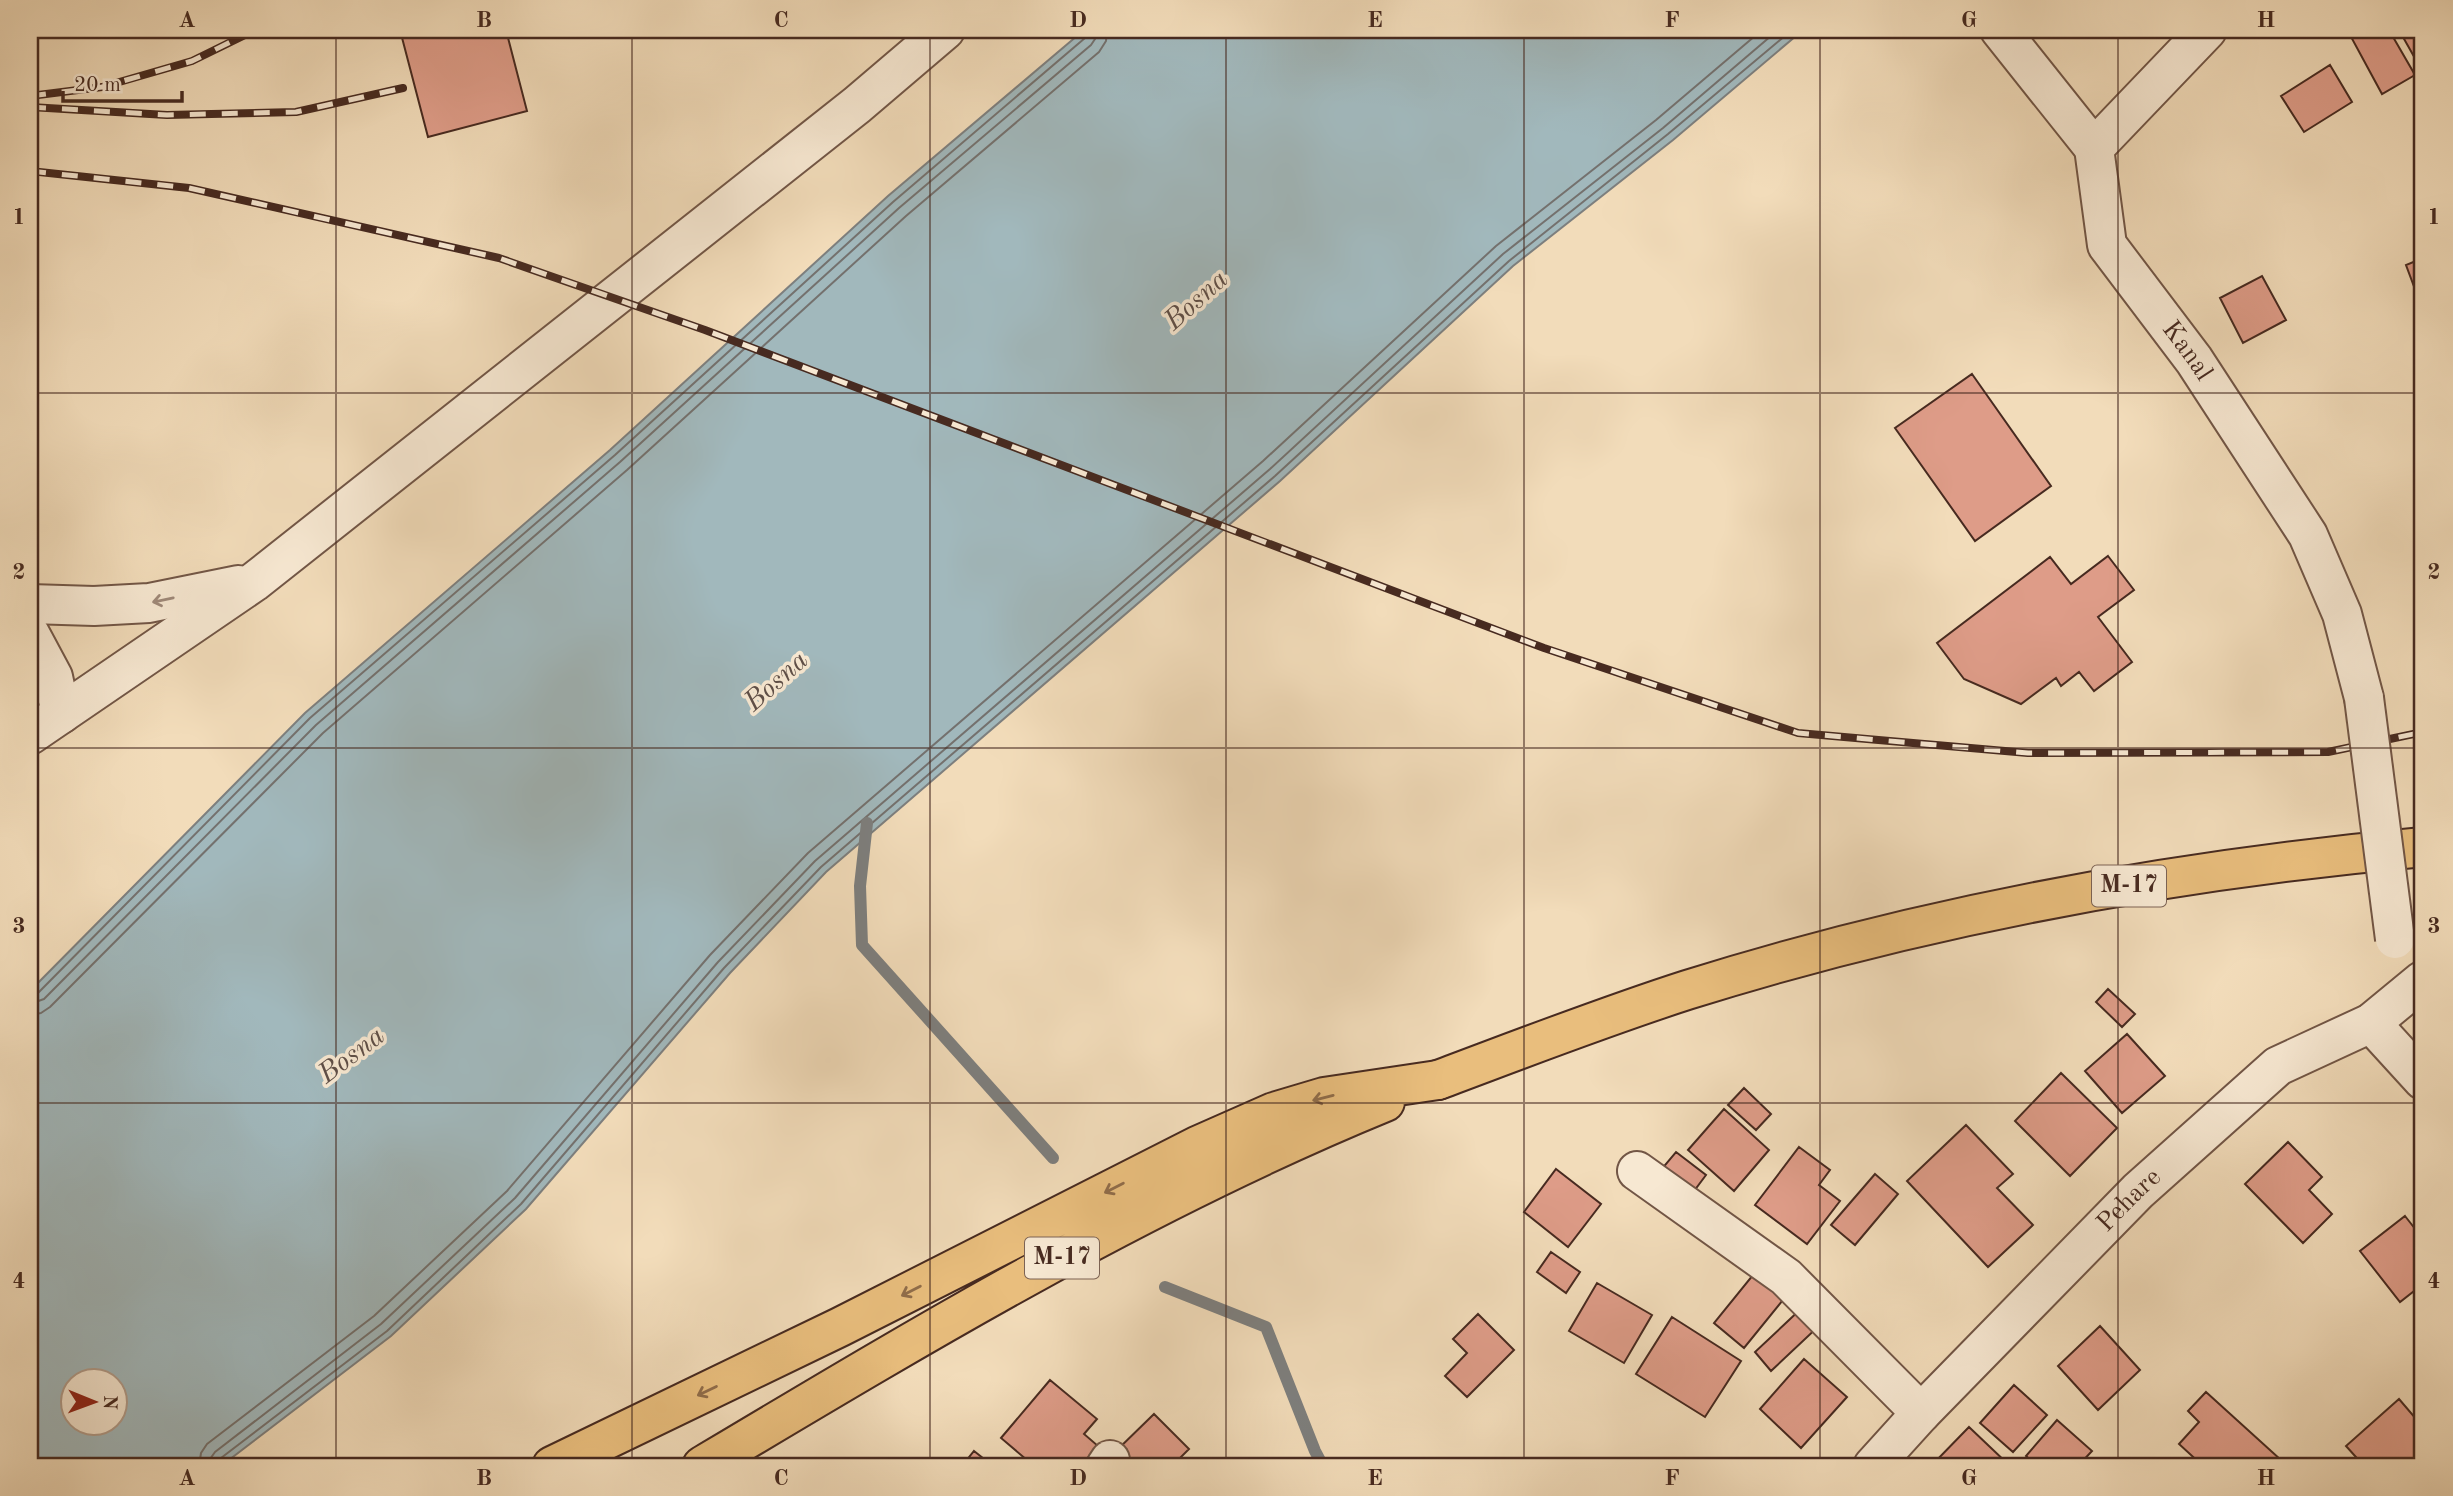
<svg xmlns="http://www.w3.org/2000/svg" width="2453" height="1496" viewBox="0 0 2453 1496" font-family="'Old Standard TT',serif">
<style>
.water{fill:#a1b8bc;stroke:#7d7f7e;stroke-width:2;fill-rule:evenodd}
.lines{fill:none;stroke-linecap:round;stroke-linejoin:round}
.shore{stroke:#74716e;stroke-width:2}
.stream{stroke:#7d7f7e;stroke-width:12}
.building{fill:#de9c88;stroke:#472a20;stroke-width:2}
.minor-casing{stroke:#725646;stroke-width:42}
.primary-casing{stroke:#472a20;stroke-width:42}
.trunk-casing{stroke:#472a20;stroke-width:42}
.minor{stroke:#f7e8d2;stroke-width:38}
.primary{stroke:#e9be7d;stroke-width:38}
.trunk{stroke:#e9be7d;stroke-width:38}
.rail-casing{stroke:#472a20;stroke-width:8}
.rail{stroke:#f7e8d2;stroke-width:5;stroke-dasharray:16;stroke-linecap:butt}
.minor-bridge-casing{stroke:#725646;stroke-width:42;stroke-linecap:butt}
.minor-bridge{stroke:#f7e8d2;stroke-width:38}
.oneway{stroke:#9f8979}
.oneway2{stroke:#906d4a}
.grid{fill:none;stroke:#472a20;stroke-width:2;stroke-opacity:0.55}
.labels{text-anchor:middle;dominant-baseline:central;stroke-width:7;stroke-linejoin:round;paint-order:stroke}
.shield{fill:#f7e8d2;stroke:#7c6355;stroke-width:2}
.shield-label{font-size:24px;font-weight:bold;fill:#472a20}
.street-label{font-size:26px;fill:#472a20;stroke:#f7e8d2}
.water-label{font-size:28px;font-style:italic;fill:#5e4e47;stroke:#f7e8d2}
.neatline{fill:none;stroke:#472a20;stroke-width:2.5}
.grid-label{font-size:23px;text-anchor:middle;font-weight:bold;fill:#472a20}
</style>
<rect width="100%" height="100%" fill="#f2dcba"/>
<filter id="stains"><feTurbulence type="fractalNoise" baseFrequency=".00286" numOctaves="4"/><feColorMatrix values="0 0 0 0 .2 0 0 0 0 .09 0 0 0 0 .02 0 0 0 .5 -.17"/></filter>
<radialGradient id="worn" r=".72"><stop offset=".6" stop-color="#630" stop-opacity="0"/><stop offset="1" stop-color="#630" stop-opacity=".3"/></radialGradient>
<path class="water" d="M 1084,30 L 1803,30 L 1673,140 L 1513,266 L 1280,481 L 826,872 L 730,973 L 526,1209 L 391,1336 L 221,1466 L 30,1466 L 30,991 L 305,713 L 610,450 L 888,196 ZM 74,1380 L 116,1380 L 116,1422 L 74,1422 Z"/>
<g class="lines">
<path class="shore" d="M 30,995 L 38,993 L 310,718 L 615,455 L 893,202 L 1085,38 L 1088,30
M 30,1004 L 44,999 L 316,725 L 620,462 L 899,208 L 1091,45 L 1095,39 L 1097,30
M 30,1015 L 41,1013 L 50,1007 L 323,733 L 627,470 L 906,216 L 1099,52 L 1106,41 L 1107,30
M 199,1466 L 201,1453 L 207,1444 L 374,1316 L 507,1191 L 710,955 L 808,853 L 1263,461 L 1496,246 L 1656,120 L 1762,30
M 209,1466 L 210,1459 L 215,1452 L 381,1324 L 515,1198 L 718,962 L 815,861 L 1270,469 L 1503,254 L 1663,128 L 1778,30
M 218,1466 L 221,1458 L 387,1331 L 521,1204 L 724,968 L 821,867 L 1275,476 L 1509,261 L 1668,134 L 1792,30"/>
<path class="stream" d="M 867,823 L 860,886 L 862,945 L 1053,1158
M 1165,1287 L 1266,1327 L 1315,1451 L 1323,1466"/>
</g>
<path class="building" d="M 400,30 L 506,30 L 527,111 L 428,137 Z
M 2359,30 L 2389,30 L 2415,75 L 2382,94 L 2350,35 Z
M 2399,30 L 2423,30 L 2423,74 L 2421,69 Z
M 2330,65 L 2352,102 L 2304,132 L 2281,96 Z
M 2423,258 L 2423,307 L 2422,308 L 2406,265 Z
M 2262,276 L 2286,320 L 2243,343 L 2220,298 Z
M 1972,374 L 2051,486 L 1975,541 L 1895,428 Z
M 2108,556 L 2134,590 L 2098,617 L 2132,662 L 2094,691 L 2079,672 L 2061,686 L 2056,678 L 2021,704 L 1964,679 L 1937,643 L 2050,557 L 2071,584 Z
M 2108,989 L 2135,1014 L 2122,1027 L 2096,1002 Z
M 2127,1034 L 2165,1076 L 2122,1113 L 2085,1071 Z
M 2061,1073 L 2117,1128 L 2070,1176 L 2015,1121 Z
M 1744,1088 L 1771,1114 L 1756,1130 L 1728,1105 Z
M 1724,1109 L 1769,1150 L 1734,1191 L 1688,1150 Z
M 1966,1125 L 2013,1174 L 1997,1188 L 2033,1225 L 1988,1267 L 1907,1181 Z
M 2288,1142 L 2322,1177 L 2309,1190 L 2332,1214 L 2303,1243 L 2245,1184 Z
M 1799,1147 L 1830,1170 L 1819,1185 L 1840,1201 L 1807,1244 L 1755,1205 Z
M 1676,1152 L 1706,1175 L 1691,1195 L 1660,1171 Z
M 1556,1169 L 1601,1204 L 1568,1247 L 1524,1212 Z
M 1875,1174 L 1898,1194 L 1855,1245 L 1831,1225 Z
M 2405,1216 L 2423,1239 L 2423,1284 L 2400,1302 L 2360,1251 Z
M 1551,1252 L 1580,1272 L 1566,1293 L 1537,1272 Z
M 1757,1270 L 1787,1295 L 1744,1348 L 1714,1323 Z
M 1597,1283 L 1652,1315 L 1624,1363 L 1569,1331 Z
M 1804,1306 L 1821,1324 L 1771,1371 L 1755,1352 Z
M 1478,1314 L 1514,1350 L 1467,1397 L 1445,1376 L 1467,1353 L 1453,1339 Z
M 1672,1317 L 1741,1361 L 1705,1417 L 1636,1374 Z
M 2100,1326 L 2140,1370 L 2098,1410 L 2058,1366 Z
M 1804,1359 L 1847,1397 L 1801,1448 L 1760,1409 Z
M 1050,1380 L 1097,1419 L 1084,1434 L 1098,1446 L 1081,1466 L 1034,1466 L 1001,1438 Z
M 2014,1385 L 2047,1415 L 2013,1452 L 1980,1423 Z
M 2206,1392 L 2281,1460 L 2275,1466 L 2203,1466 L 2179,1444 L 2199,1422 L 2188,1411 Z
M 2399,1399 L 2423,1427 L 2423,1466 L 2364,1466 L 2346,1446 Z
M 1154,1414 L 1189,1449 L 1172,1466 L 1129,1466 L 1115,1452 Z
M 2057,1420 L 2092,1451 L 2078,1466 L 2037,1466 L 2026,1456 Z
M 1969,1427 L 2010,1466 L 1931,1466 Z
M 974,1451 L 993,1466 L 962,1466 Z
M 1668,1459 L 1679,1466 L 1663,1466 Z"/>
<g class="lines">
<defs>
<g id="minor">
<path d="M 2000,30 L 2094,148"/>
<path id="s1" d="M 2207,30 L 2094,148 L 2107,245 L 2194,360 L 2308,535 L 2342,614 L 2364,698"/>
<path d="M 30,604 L 94,606 L 149,603 L 238,585"/>
<path d="M 30,634 L 53,677 L 61,714"/>
<path d="M 30,735 L 254,582 L 857,105 L 945,30"/>
<path d="M 2371,1023 L 2423,1080"/>
<path d="M 1637,1171 L 1786,1277 L 1921,1413"/>
<path d="M 1106,1466 L 1110,1460"/>
<path id="s2" d="M 1873,1466 L 1921,1413 L 2138,1191 L 2278,1066 L 2371,1023 L 2422,981"/>
</g>
<path id="primary" d="M 1438,1080 C 1521,1049 1603,1017 1687,990 C 1926,915 2174,870 2423,847"/>
<path id="trunk" d="M 552,1466 L 840,1327 L 1197,1146 L 1274,1112 L 1324,1097 L 1438,1080
M 702,1466 C 923,1334 1146,1200 1385,1102"/>
</defs>
<use href="#minor" class="minor-casing"/>
<use href="#primary" class="primary-casing"/>
<use href="#trunk" class="trunk-casing"/>
<use href="#minor" class="minor"/>
<use href="#primary" class="primary"/>
<use href="#trunk" class="trunk"/>
<defs>
<path id="rail" d="M 30,96 L 102,87 L 192,61 L 255,30
M 30,107 L 167,115 L 296,112 L 403,88
M 30,171 L 189,188 L 499,258 L 705,330 L 1544,648 L 1798,733 L 2028,753 L 2328,752 L 2423,732"/>
</defs>
<use href="#rail" class="rail-casing"/>
<use href="#rail" class="rail"/>
<defs>
<path id="minor-bridge" d="M 2364,698 L 2395,939"/>
</defs>
<use href="#minor-bridge" class="minor-bridge-casing"/>
<use href="#minor-bridge" class="minor-bridge"/>
</g>
<defs><path id="oneway-shaft" d="M-6 0H5M1.5-3L5.5 0L1.5 3" fill="none" stroke-width="1.6" stroke-linecap="round" stroke-linejoin="round" transform="scale(1.75)"/></defs>
<use class="oneway" href="#oneway-shaft" transform="translate(163 600) rotate(168)"/>
<g class="oneway2">
<use href="#oneway-shaft" transform="translate(1323 1098) rotate(166)"/>
<use href="#oneway-shaft" transform="translate(1114 1188) rotate(153)"/>
<use href="#oneway-shaft" transform="translate(911 1291) rotate(153)"/>
<use href="#oneway-shaft" transform="translate(707 1391) rotate(154)"/>
</g>
<path class="grid" d="M 336,30 L 336,1466M 632,30 L 632,1466M 930,30 L 930,1466M 1226,30 L 1226,1466M 1524,30 L 1524,1466M 1820,30 L 1820,1466M 2118,30 L 2118,1466M 30,393 L 2423,393M 30,748 L 2423,748M 30,1103 L 2423,1103"/>
<g class="labels">
<g class="shield">
<rect x="2092" y="865.5" width="74" height="41" rx="5"/>
<rect x="1025" y="1237.5" width="74" height="41" rx="5"/>
</g>
<g class="shield-label">
<text x="2129" y="886">M-17</text>
<text x="1062" y="1258">M-17</text>
</g>
<g class="street-label">
<text stroke="none"><textPath href="#s1" startOffset="394">Kanal</textPath></text>
<text stroke="none"><textPath href="#s2" startOffset="369">Pehare</textPath></text>
</g>
<g class="water-label">
<text transform="translate(1197 301) rotate(-42)">Bosna</text>
<text transform="translate(777 682) rotate(-42)">Bosna</text>
<text transform="translate(352 1056) rotate(-37)">Bosna</text>
</g>
</g>
<rect width="2453" height="1496" fill="none" stroke="#f2dcba" stroke-width="77"/>
<g transform="translate(94 1402) rotate(91)"><circle r="33" fill="#f7e8d2" stroke="#b19c8b" stroke-width="2"/>
<path d="M0-5L12 26L0 18L-12 26Z" fill="#8f2418"/>
<text y="-10" font-size="19" font-weight="bold" text-anchor="middle" fill="#472a20">N</text>
</g>
<path d="M63 91v10h119v-10" fill="none" stroke="#472a20" stroke-width="3.5"/>
<text x="74" y="91" font-size="21" fill="#472a20" stroke="#f7e8d2" stroke-width="5" paint-order="stroke">20 m</text>
<rect x="38" y="38" width="2376" height="1420" class="neatline"/>
<g class="grid-label">
<text x="187" y="27">A</text>
<text x="484" y="27">B</text>
<text x="781" y="27">C</text>
<text x="1078" y="27">D</text>
<text x="1375" y="27">E</text>
<text x="1672" y="27">F</text>
<text x="1969" y="27">G</text>
<text x="2266" y="27">H</text>
<text x="19" y="224">1</text>
<text x="2434" y="224">1</text>
<text x="19" y="579">2</text>
<text x="2434" y="579">2</text>
<text x="19" y="933">3</text>
<text x="2434" y="933">3</text>
<text x="19" y="1288">4</text>
<text x="2434" y="1288">4</text>
<text x="187" y="1485">A</text>
<text x="484" y="1485">B</text>
<text x="781" y="1485">C</text>
<text x="1078" y="1485">D</text>
<text x="1375" y="1485">E</text>
<text x="1672" y="1485">F</text>
<text x="1969" y="1485">G</text>
<text x="2266" y="1485">H</text>
</g>
<rect width="100%" height="100%" filter="url(#stains)"/>
<rect width="100%" height="100%" fill="url(#worn)"/>
</svg>
